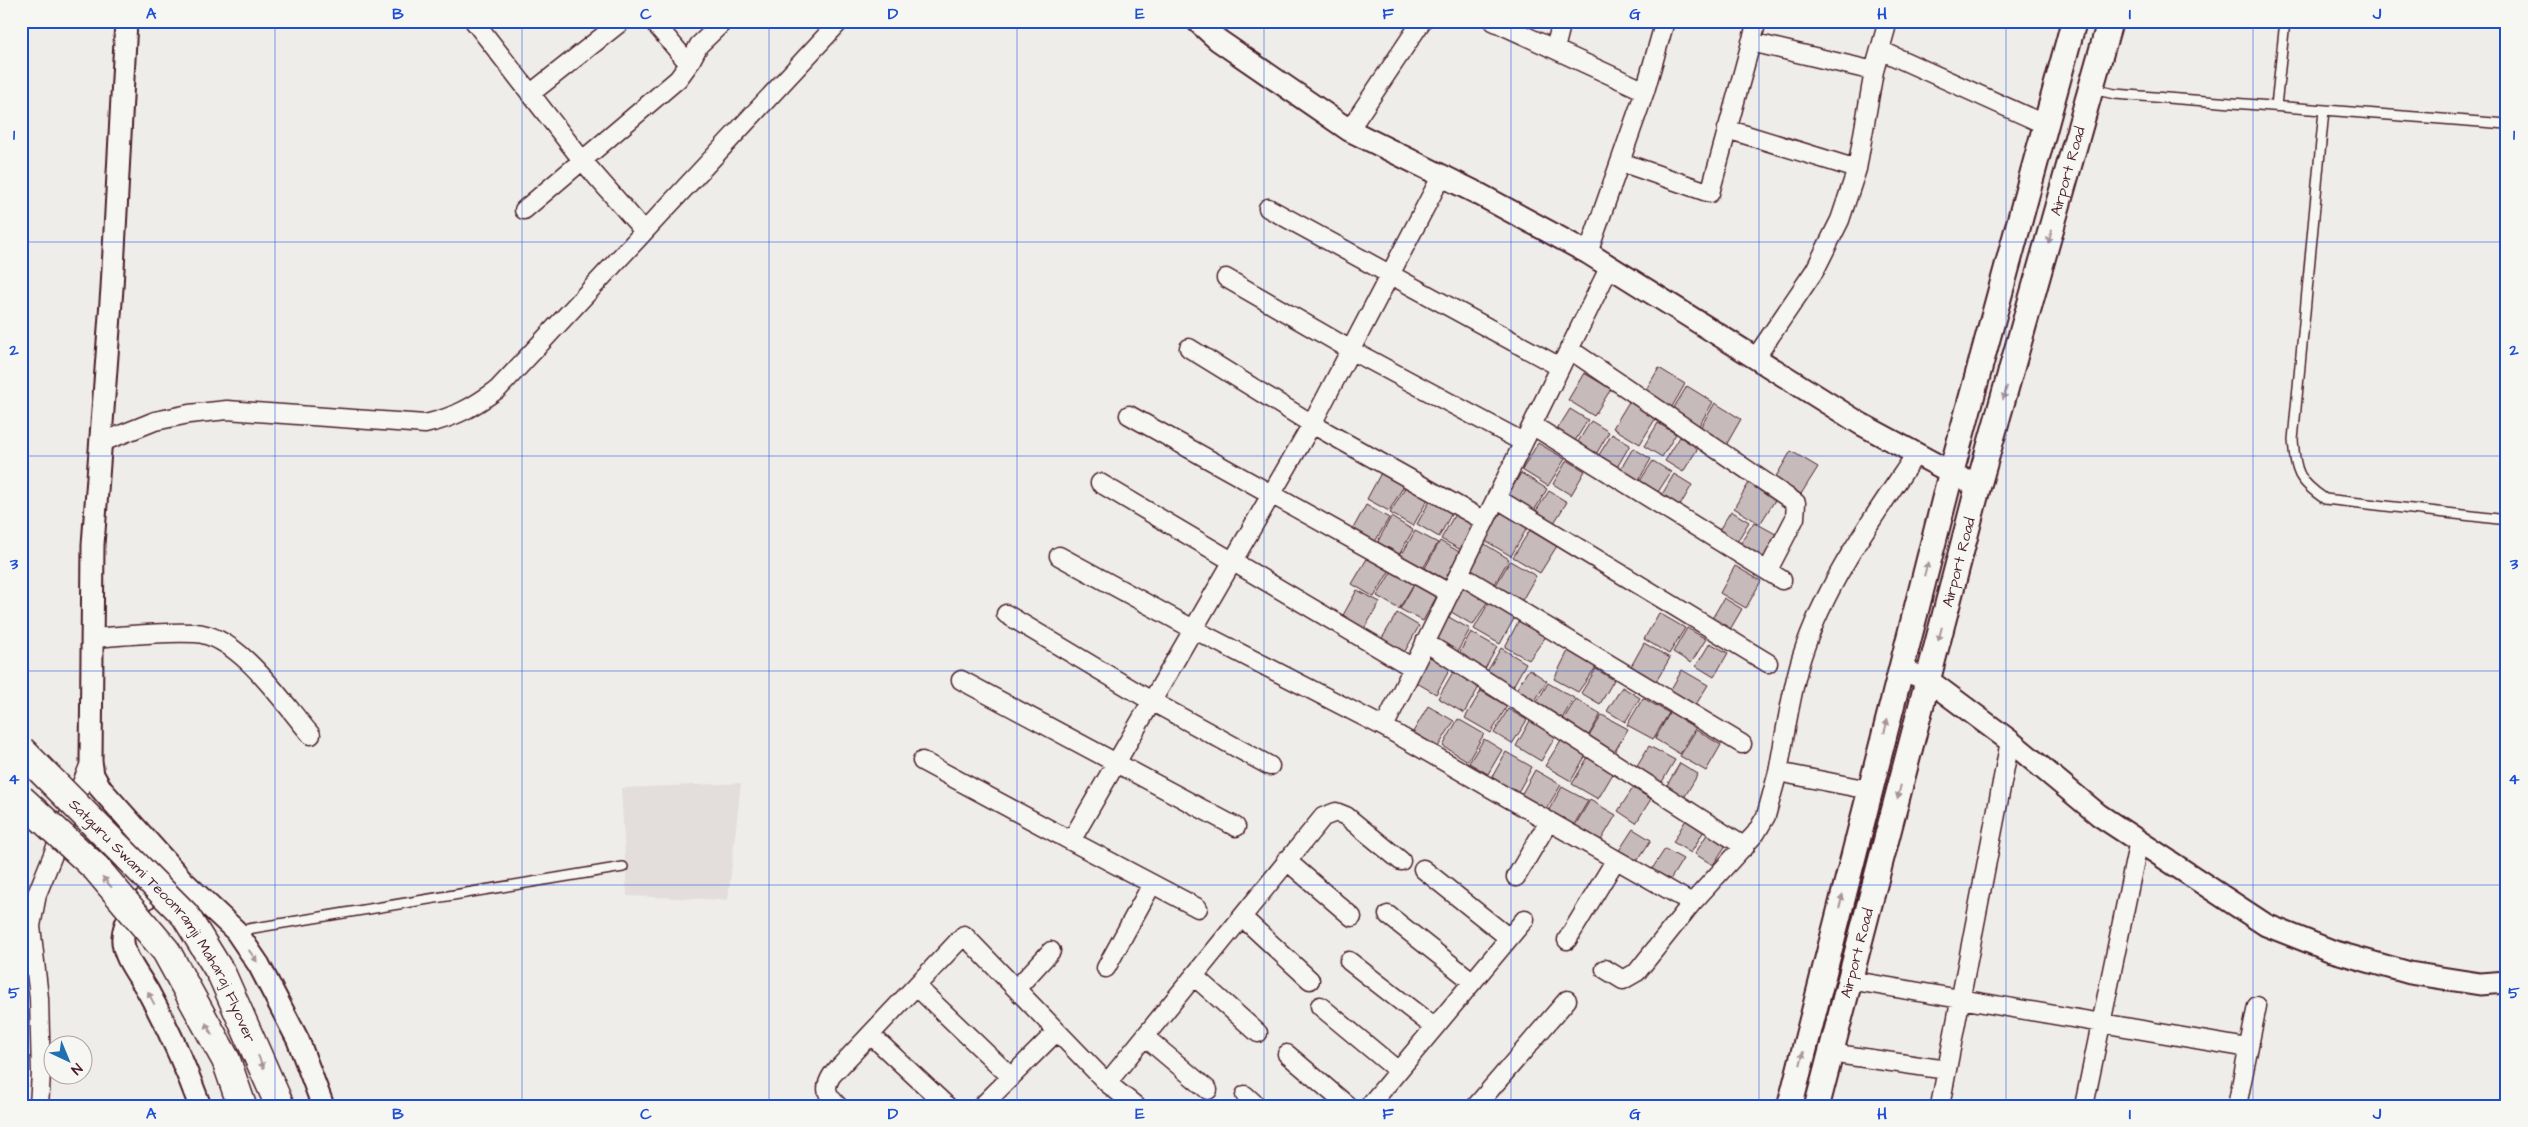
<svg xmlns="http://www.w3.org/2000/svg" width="2528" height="1127" viewBox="0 0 2528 1127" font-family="'Architects Daughter',sans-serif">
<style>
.built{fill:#e3dedc}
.building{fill:#c6babb;stroke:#4a1f2b}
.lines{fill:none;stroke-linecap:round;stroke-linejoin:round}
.service-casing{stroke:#4a1f2b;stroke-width:12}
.minor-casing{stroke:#4a1f2b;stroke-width:21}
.tertiary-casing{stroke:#4a1f2b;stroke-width:25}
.secondary-casing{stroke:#4a1f2b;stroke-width:28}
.service{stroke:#f6f6f2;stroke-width:9}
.minor{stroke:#f6f6f2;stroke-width:18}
.tertiary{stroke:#f6f6f2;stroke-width:21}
.secondary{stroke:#f6f6f2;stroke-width:24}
.primary-bridge-casing{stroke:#4a1f2b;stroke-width:31;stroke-linecap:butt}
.primary-bridge{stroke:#f6f6f2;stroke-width:28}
.oneway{fill:#a99598}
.grid{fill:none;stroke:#1d4ed8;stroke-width:1;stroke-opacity:0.55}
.labels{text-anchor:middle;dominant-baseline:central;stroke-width:5;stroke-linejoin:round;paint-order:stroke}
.street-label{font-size:15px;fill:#4a1f2b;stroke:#f6f6f2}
.neatline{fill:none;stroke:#1d4ed8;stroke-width:2}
.grid-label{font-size:16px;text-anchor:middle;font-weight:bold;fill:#1d4ed8}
</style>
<rect width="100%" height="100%" fill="#efedea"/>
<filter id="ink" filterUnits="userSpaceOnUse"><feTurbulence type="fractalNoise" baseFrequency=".02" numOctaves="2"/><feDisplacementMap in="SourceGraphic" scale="10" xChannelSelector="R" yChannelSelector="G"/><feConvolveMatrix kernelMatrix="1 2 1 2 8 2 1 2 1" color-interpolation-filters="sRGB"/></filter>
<g filter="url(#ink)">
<path class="built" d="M 741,783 L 728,900 L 627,896 L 621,788 Z"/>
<path class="building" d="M 1659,368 L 1685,384 L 1669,412 L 1642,396 Z
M 1584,373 L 1611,389 L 1594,416 L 1568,400 Z
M 1687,386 L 1713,402 L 1697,429 L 1670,414 Z
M 1630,400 L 1657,416 L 1640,444 L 1613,428 Z
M 1715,403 L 1741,419 L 1725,447 L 1698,431 Z
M 1570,409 L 1588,420 L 1573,444 L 1555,433 Z
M 1591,421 L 1609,432 L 1595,456 L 1576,445 Z
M 1658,423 L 1676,434 L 1662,457 L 1644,446 Z
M 1612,434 L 1630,445 L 1616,469 L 1597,458 Z
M 1680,437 L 1698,448 L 1683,472 L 1665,461 Z
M 1538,443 L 1565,459 L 1548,486 L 1522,470 Z
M 1633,448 L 1651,459 L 1637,483 L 1619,472 Z
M 1791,451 L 1818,467 L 1801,494 L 1775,478 Z
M 1567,460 L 1585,471 L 1571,495 L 1553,484 Z
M 1653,461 L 1671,472 L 1656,495 L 1638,484 Z
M 1382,471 L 1405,484 L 1389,511 L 1367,499 Z
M 1521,473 L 1547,489 L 1531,516 L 1505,500 Z
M 1674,474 L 1692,485 L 1678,509 L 1660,498 Z
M 1750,481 L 1777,497 L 1760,524 L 1734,508 Z
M 1406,486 L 1428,499 L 1413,526 L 1390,513 Z
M 1549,491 L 1567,502 L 1552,526 L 1534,514 Z
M 1432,497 L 1454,509 L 1439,537 L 1417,524 Z
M 1366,505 L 1389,518 L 1373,545 L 1351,532 Z
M 1731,511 L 1749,522 L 1735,545 L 1716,535 Z
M 1456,512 L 1479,524 L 1463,551 L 1441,539 Z
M 1501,512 L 1527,528 L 1511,556 L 1484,540 Z
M 1391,517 L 1413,530 L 1398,557 L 1376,545 Z
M 1754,522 L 1781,537 L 1764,565 L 1737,549 Z
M 1530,530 L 1557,546 L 1540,573 L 1513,557 Z
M 1415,531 L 1438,543 L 1422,570 L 1400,558 Z
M 1440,541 L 1463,554 L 1447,581 L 1425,568 Z
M 1483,543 L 1509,559 L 1493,587 L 1466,571 Z
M 1368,557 L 1390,570 L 1374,597 L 1352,584 Z
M 1510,561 L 1536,576 L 1520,604 L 1494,588 Z
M 1735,566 L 1761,581 L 1746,608 L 1720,593 Z
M 1393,569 L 1415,582 L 1399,609 L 1377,596 Z
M 1416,581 L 1438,594 L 1423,621 L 1400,609 Z
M 1463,583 L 1489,599 L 1473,625 L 1448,610 Z
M 1357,590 L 1380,602 L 1364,629 L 1342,617 Z
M 1724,598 L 1742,609 L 1728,633 L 1710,622 Z
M 1489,602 L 1515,617 L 1500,644 L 1474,629 Z
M 1397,613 L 1419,626 L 1404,653 L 1381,640 Z
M 1659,613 L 1685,628 L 1669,654 L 1644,639 Z
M 1445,615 L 1470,629 L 1455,656 L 1429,641 Z
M 1519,620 L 1547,635 L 1529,660 L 1505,647 Z
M 1687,628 L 1706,639 L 1691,663 L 1673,652 Z
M 1471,632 L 1497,647 L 1482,674 L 1456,659 Z
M 1644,643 L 1670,658 L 1654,685 L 1629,670 Z
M 1710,643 L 1728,653 L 1714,677 L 1696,666 Z
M 1501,648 L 1526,663 L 1511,690 L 1485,675 Z
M 1568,651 L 1596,667 L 1578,692 L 1554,679 Z
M 1425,652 L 1451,667 L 1436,694 L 1410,679 Z
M 1529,669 L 1547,681 L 1533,704 L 1514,693 Z
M 1596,669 L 1614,680 L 1600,704 L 1581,693 Z
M 1682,670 L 1708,685 L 1692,711 L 1667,696 Z
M 1453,672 L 1479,687 L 1464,713 L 1438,698 Z
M 1548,683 L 1574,698 L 1559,724 L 1533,709 Z
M 1622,687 L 1640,698 L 1625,722 L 1607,711 Z
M 1481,691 L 1507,706 L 1491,733 L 1465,718 Z
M 1643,698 L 1669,713 L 1653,739 L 1627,725 Z
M 1576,699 L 1601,714 L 1586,740 L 1560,725 Z
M 1428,706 L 1454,721 L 1438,747 L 1413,732 Z
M 1508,709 L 1527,720 L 1512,744 L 1494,733 Z
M 1670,712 L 1696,727 L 1680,754 L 1655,739 Z
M 1602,715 L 1628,729 L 1612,756 L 1586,741 Z
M 1458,719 L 1484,734 L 1468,761 L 1443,746 Z
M 1531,719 L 1557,734 L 1541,761 L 1516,746 Z
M 1696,730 L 1721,745 L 1706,771 L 1680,756 Z
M 1484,739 L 1502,750 L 1488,774 L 1469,763 Z
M 1561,740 L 1586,755 L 1571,781 L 1545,766 Z
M 1649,746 L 1675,760 L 1659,787 L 1633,772 Z
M 1506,752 L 1532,767 L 1517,794 L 1491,779 Z
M 1588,757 L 1614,772 L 1598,799 L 1572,784 Z
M 1680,763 L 1698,774 L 1684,798 L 1666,787 Z
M 1535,770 L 1561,785 L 1545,811 L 1520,797 Z
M 1562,787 L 1588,801 L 1572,828 L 1547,813 Z
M 1633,788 L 1651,799 L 1636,823 L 1618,811 Z
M 1590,800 L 1616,815 L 1600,842 L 1574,827 Z
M 1687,818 L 1705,829 L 1691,853 L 1673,842 Z
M 1633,829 L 1651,840 L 1636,863 L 1618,852 Z
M 1709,831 L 1728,842 L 1713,865 L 1695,854 Z
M 1665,849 L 1683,859 L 1668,883 L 1650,872 Z"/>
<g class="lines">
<defs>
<path id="service" d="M 2092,89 L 2115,94 L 2507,124
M 2276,106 L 2285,21
M 2324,110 L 2293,440 C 2296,472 2297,480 2325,499 L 2507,520
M 236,931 L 623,867"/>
<path id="minor" d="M 474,21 L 582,160 L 644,231
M 653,21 L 689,64 L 699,45 L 724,21
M 1493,21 L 1645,91
M 1751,42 L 1874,71
M 1555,49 L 1562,21
M 1880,50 L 2046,125
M 530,94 L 622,21
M 1727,129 L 1857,169
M 1349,130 L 1422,21
M 1621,162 L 1710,193 L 1757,21
M 1268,208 L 1560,367
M 524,210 L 678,79 L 689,64
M 1588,253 L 1645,91 L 1665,21
M 1226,278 L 1351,350 L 1523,442
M 1189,348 L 1312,424 L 1485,521
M 1569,349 L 1796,503 L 1795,518 L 1768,570
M 1756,357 L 1815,270 L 1840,220 L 1857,169 L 1874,71 L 1888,21
M 1129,415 L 1449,593
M 1532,425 L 1782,580
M 100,443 L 155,421 L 189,414 L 227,410 L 425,424 C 456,417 473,407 498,389 L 840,21
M 1100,483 L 1413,668
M 1496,498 L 1768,663
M 1059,556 L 1195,630 L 1384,727 L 1692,903
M 1459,574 L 1742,744
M 1006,614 L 1153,702 L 1270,766
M 92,638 C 125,636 161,631 195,633 C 239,635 284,704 311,735
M 1425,642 L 1745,847
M 961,680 L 1236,827
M 1384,727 L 1610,266
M 922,761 L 1071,841
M 1778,772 C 1785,736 1791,690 1802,656 C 1826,582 1873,518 1916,454
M 1286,860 L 1352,917
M 1423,869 L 1509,938
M 1516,877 L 1549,821
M 1198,908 L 1071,841 L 1312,424 L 1442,175
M 1388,915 L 1473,982
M 1242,917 L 1310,980
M 1567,940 L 1615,861
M 1349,961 L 1434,1027
M 1106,968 L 1152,884
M 1605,969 L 1623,980 L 1637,972 L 1692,903 L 1756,833 L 1766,816 L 1778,772 L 1869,790
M 1195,977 L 1258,1033
M 1849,980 L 2248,1048
M 916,986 L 1010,1076
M 1016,989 L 1051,951
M 1320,1006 L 1397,1070
M 871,1035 L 947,1106
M 1145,1037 L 1208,1090
M 1830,1053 L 1947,1070
M 1287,1054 L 1348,1106
M 1245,1095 L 1257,1106
M 39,1106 L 41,1073 L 39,998 L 31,926 L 37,894 L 91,761
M 838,1106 C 827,1095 823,1089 832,1075 L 964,935 L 1107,1083
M 982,1106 L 1057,1031
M 1136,1106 L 1107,1083 L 1323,817 L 1336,812 L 1346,816 L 1401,861
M 1369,1106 L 1525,919
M 1476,1106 L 1567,1000
M 1940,1106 L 2010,741
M 2084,1106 L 2139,840
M 2237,1106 L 2257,1006"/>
<path id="tertiary" d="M 126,21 L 112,288 L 93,545 L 91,761 L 93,775 L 101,789 L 184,882 L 236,931 L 259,965 L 298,1040 L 323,1106
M 1197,21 L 1218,40 L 1349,130 L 1477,193 L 1588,253 L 1861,424 L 1978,487
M 1901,669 L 1928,680 L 2010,741 L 2099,815 L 2266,925 L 2332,951 L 2410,973 L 2480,984 L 2507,982
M 172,884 C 149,890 125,913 123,937 C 121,956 142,979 150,995 C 169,1030 186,1068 200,1106"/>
<g id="secondary">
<path d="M 1790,1106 L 1951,473 L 2074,21"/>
<path id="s1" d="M 1817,1106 L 1978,487 L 2110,21"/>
</g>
</defs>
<use href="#service" class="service-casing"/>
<use href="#minor" class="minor-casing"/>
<use href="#tertiary" class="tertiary-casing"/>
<use href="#secondary" class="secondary-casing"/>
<use href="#service" class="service"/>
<use href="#minor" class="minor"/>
<use href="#tertiary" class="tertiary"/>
<use href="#secondary" class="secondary"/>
<defs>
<g id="primary-bridge">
<path id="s2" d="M 21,750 L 185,915 L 222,975 L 280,1106"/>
<path d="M 21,799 L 96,868 L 166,951 L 226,1060 L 242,1106"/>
</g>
</defs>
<use href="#primary-bridge" class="primary-bridge-casing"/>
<use href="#primary-bridge" class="primary-bridge"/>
</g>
<defs><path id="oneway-solid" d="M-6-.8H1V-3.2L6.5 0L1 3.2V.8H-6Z" transform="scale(1.25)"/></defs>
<g class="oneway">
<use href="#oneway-solid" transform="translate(2050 237) rotate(106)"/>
<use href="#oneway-solid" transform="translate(2005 393) rotate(106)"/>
<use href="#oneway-solid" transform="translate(1926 569) rotate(-75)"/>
<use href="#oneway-solid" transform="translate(1940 634) rotate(105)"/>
<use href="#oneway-solid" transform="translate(1886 726) rotate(-75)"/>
<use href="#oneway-solid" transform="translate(1899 792) rotate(105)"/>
<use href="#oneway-solid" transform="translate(107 882) rotate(-131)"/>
<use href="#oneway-solid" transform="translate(1841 901) rotate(-76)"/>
<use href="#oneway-solid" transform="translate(253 956) rotate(55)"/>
<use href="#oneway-solid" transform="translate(151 998) rotate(-118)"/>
<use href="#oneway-solid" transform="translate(209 1029) rotate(-119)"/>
<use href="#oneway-solid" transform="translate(1802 1058) rotate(-76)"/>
<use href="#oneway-solid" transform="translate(261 1062) rotate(66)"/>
</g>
</g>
<path class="grid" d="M 275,21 L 275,1106M 522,21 L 522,1106M 769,21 L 769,1106M 1017,21 L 1017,1106M 1264,21 L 1264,1106M 1511,21 L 1511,1106M 1759,21 L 1759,1106M 2006,21 L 2006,1106M 2253,21 L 2253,1106M 21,242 L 2507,242M 21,456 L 2507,456M 21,671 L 2507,671M 21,885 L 2507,885"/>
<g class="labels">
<g class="street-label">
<text stroke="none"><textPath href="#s1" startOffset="968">Airport Road</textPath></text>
<text stroke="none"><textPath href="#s1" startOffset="562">Airport Road</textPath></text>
<text stroke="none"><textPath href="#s2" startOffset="224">Satguru Swami Teoonramji Maharaj Flyover</textPath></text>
<text stroke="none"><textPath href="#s1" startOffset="158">Airport Road</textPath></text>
</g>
</g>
<rect width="2528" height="1127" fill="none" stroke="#f6f6f2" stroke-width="55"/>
<g transform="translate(68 1060) rotate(136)"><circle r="24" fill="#f6f6f2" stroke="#b1a0a2"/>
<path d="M0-4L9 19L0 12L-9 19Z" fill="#1f6fb2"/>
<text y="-8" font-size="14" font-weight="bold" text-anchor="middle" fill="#4a1f2b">N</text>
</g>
<rect x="28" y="28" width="2472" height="1072" class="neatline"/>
<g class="grid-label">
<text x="151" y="19">A</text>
<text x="398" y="19">B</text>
<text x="646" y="19">C</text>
<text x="893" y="19">D</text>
<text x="1140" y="19">E</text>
<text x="1388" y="19">F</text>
<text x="1635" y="19">G</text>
<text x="1882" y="19">H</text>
<text x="2130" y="19">I</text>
<text x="2377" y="19">J</text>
<text x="14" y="140">1</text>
<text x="2514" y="140">1</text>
<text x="14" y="355">2</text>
<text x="2514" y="355">2</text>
<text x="14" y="569">3</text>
<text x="2514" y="569">3</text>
<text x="14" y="784">4</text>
<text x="2514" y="784">4</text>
<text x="14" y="998">5</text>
<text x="2514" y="998">5</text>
<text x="151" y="1119">A</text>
<text x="398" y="1119">B</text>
<text x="646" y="1119">C</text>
<text x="893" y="1119">D</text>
<text x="1140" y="1119">E</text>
<text x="1388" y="1119">F</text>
<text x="1635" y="1119">G</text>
<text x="1882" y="1119">H</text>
<text x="2130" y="1119">I</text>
<text x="2377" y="1119">J</text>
</g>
</svg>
